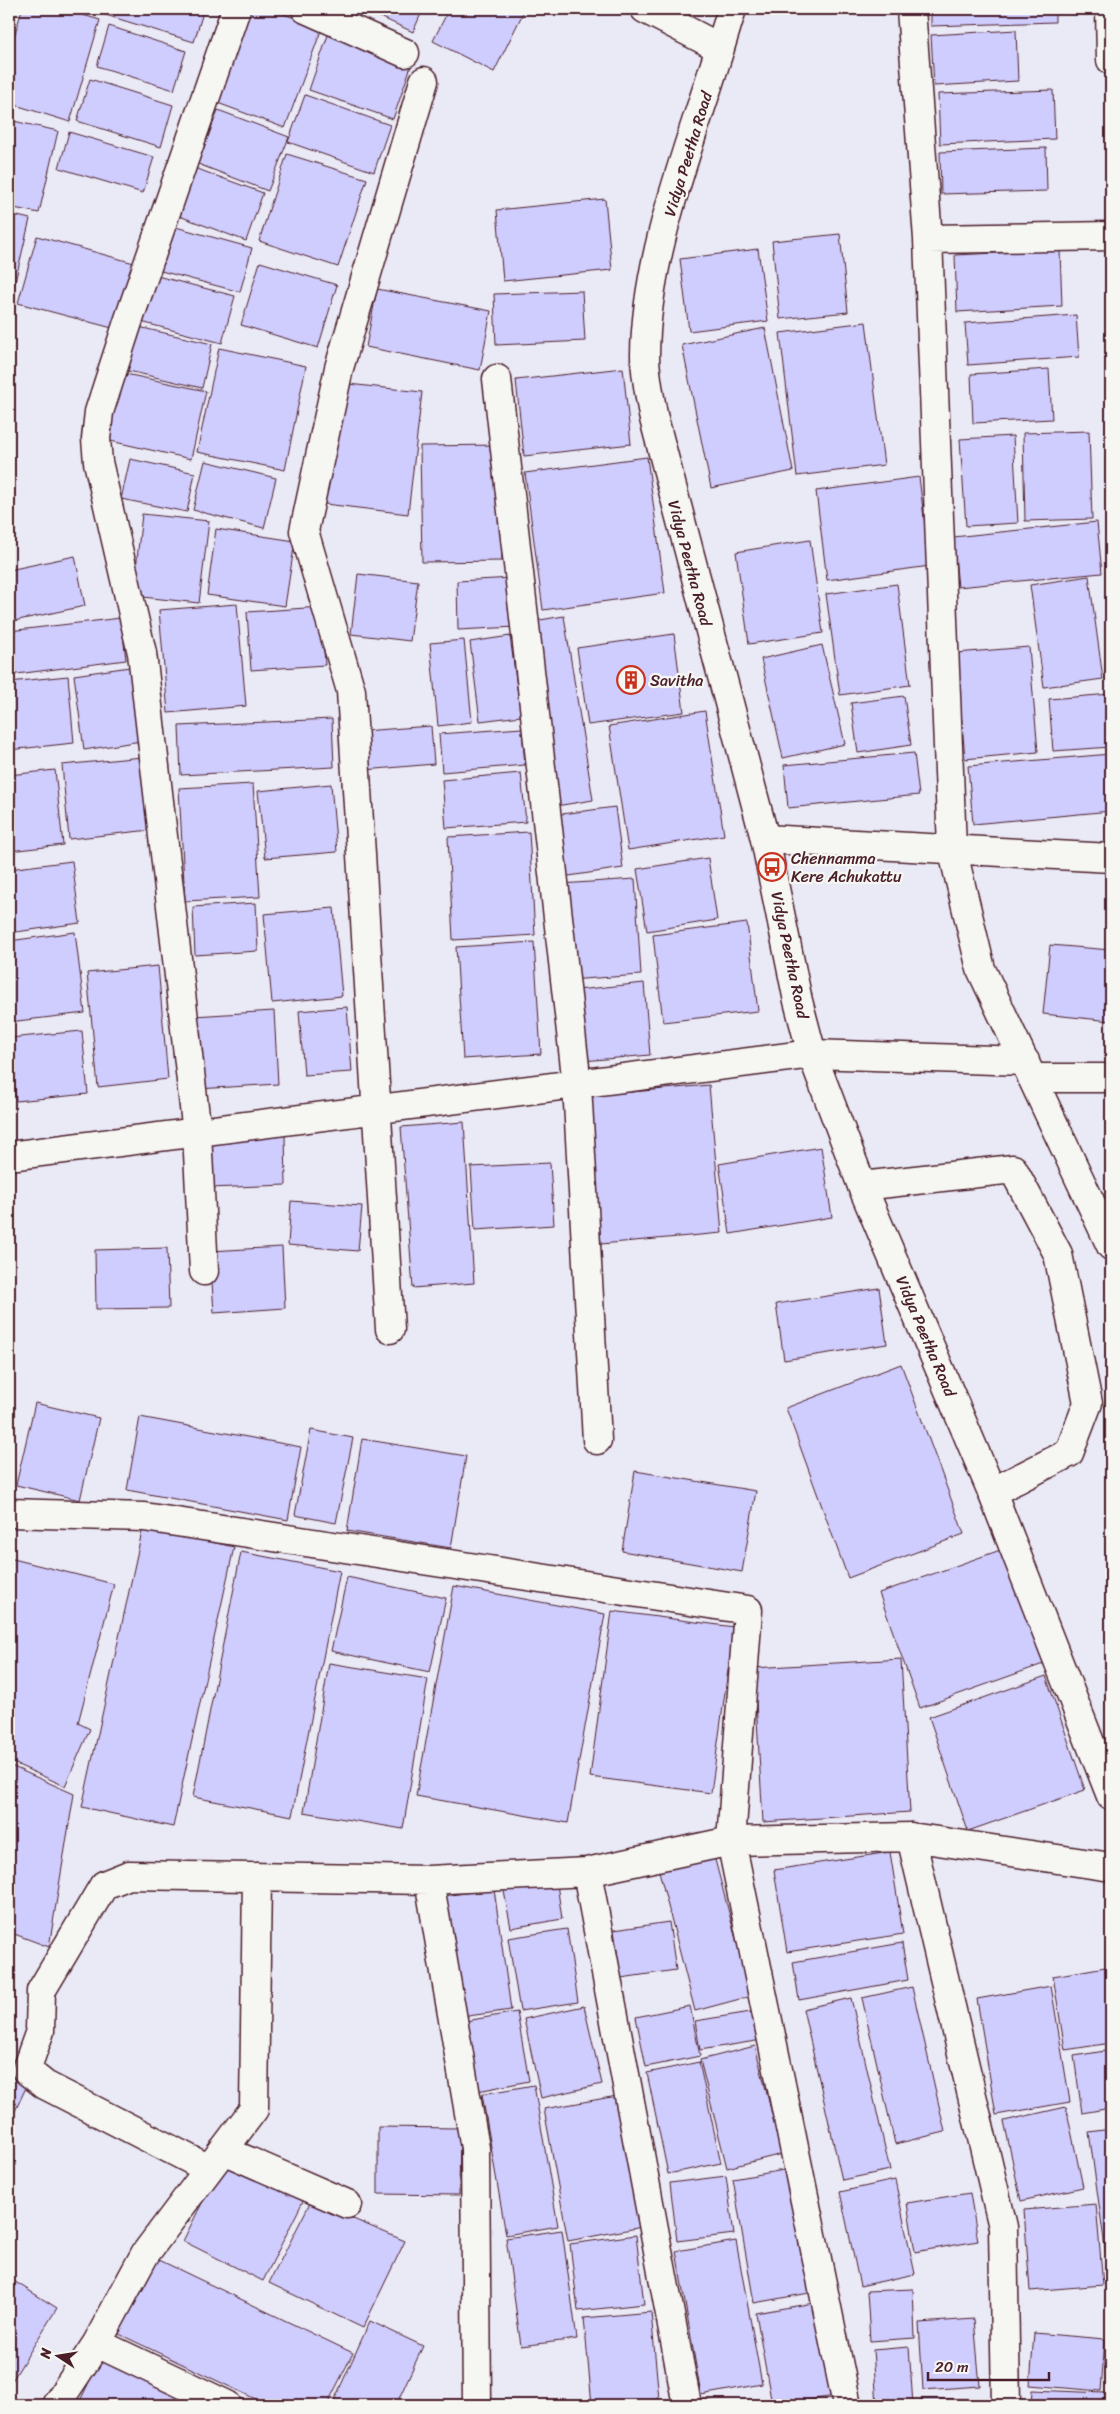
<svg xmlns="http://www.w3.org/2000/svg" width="1120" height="2414" viewBox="0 0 1120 2414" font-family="Sriracha,sans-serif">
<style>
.building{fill:#cfccfe;stroke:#4a1f2b}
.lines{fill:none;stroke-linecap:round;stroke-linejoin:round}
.minor-casing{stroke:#4a1f2b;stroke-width:31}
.tertiary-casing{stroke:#4a1f2b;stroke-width:31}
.minor{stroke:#f6f6f2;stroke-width:28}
.tertiary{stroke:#f6f6f2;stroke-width:28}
.labels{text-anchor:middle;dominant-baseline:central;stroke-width:4.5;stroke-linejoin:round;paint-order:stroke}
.street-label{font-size:16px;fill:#4a1f2b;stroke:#f6f6f2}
.poi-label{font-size:16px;fill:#4a1f2b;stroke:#f6f6f2;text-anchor:start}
</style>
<rect width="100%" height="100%" fill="#eae9f6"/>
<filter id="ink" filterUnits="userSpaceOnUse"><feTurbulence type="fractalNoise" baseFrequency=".02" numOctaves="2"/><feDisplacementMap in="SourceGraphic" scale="10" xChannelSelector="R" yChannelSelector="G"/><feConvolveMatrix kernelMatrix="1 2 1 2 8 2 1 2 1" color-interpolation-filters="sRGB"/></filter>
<g filter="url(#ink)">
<path class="building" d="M 22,9 L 62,9 L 100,20 L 70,122 L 9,103 L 9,55 Z
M 86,9 L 204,9 L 194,42 Z
M 250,9 L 270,9 L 322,28 L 285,128 L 215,102 Z
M 363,9 L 423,9 L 413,32 Z
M 449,9 L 525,9 L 494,72 L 433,41 Z
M 931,9 L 1055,9 L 1055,22 L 931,26 Z
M 109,26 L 186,51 L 174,90 L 97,66 Z
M 1016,30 L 1018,81 L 934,86 L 931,35 Z
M 328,35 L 412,63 L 393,119 L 309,90 Z
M 90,79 L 173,105 L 161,147 L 77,121 Z
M 1053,90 L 1055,139 L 940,144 L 938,94 Z
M 305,95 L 390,125 L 374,172 L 288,142 Z
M 218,110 L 289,137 L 268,191 L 198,164 Z
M 9,120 L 58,131 L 39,213 L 9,207 Z
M 69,132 L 154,157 L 143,193 L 59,168 Z
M 1046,148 L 1047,191 L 941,194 L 940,152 Z
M 287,154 L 367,179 L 338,267 L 259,241 Z
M 192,167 L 263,193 L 246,241 L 174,214 Z
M 605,199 L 612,270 L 503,281 L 497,210 Z
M 9,214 L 30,219 L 9,307 Z
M 172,226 L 252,248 L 240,292 L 161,271 Z
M 840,234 L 848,312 L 780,319 L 772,241 Z
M 37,236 L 134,263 L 116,329 L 18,303 Z
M 758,249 L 768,321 L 689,331 L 680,259 Z
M 1060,250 L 1062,306 L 957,312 L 955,255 Z
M 260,262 L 337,285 L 318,348 L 241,325 Z
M 153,275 L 235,296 L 222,343 L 141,322 Z
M 377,289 L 491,311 L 480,370 L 366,347 Z
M 582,291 L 585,341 L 496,345 L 494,294 Z
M 1076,315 L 1079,357 L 968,365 L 965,323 Z
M 866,322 L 884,465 L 797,476 L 780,333 Z
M 130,325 L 212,344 L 202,388 L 120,369 Z
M 765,328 L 793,471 L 711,488 L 682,345 Z
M 219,348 L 306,366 L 285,470 L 197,452 Z
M 623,368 L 631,444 L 524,456 L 516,380 Z
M 1049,369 L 1052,419 L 973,423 L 971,374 Z
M 121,373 L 206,391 L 191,459 L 106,440 Z
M 339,383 L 422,392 L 408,514 L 325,504 Z
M 1089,431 L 1092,519 L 1025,521 L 1023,433 Z
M 1013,436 L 1018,523 L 966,526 L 960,439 Z
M 501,445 L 502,561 L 422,562 L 420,446 Z
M 647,457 L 665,593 L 543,610 L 525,473 Z
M 130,459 L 195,473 L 187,512 L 121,499 Z
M 205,461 L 276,478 L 264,528 L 193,510 Z
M 919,477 L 930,566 L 827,580 L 816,491 Z
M 142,514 L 209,521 L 199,603 L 133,596 Z
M 1097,522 L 1102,573 L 958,587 L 953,537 Z
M 216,529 L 295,541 L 285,606 L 207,595 Z
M 810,540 L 823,633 L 749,644 L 736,552 Z
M 75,556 L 85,606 L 9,622 L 9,570 Z
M 358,574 L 418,581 L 410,641 L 351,634 Z
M 1089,576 L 1103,679 L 1044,687 L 1030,585 Z
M 514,578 L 516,627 L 458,630 L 457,581 Z
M 897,584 L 910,685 L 840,695 L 826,594 Z
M 237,604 L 246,706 L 168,713 L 159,610 Z
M 321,607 L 325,665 L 251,670 L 247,612 Z
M 564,616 L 593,800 L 556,806 L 528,622 Z
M 121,618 L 126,660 L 9,675 L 9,631 Z
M 674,634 L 684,712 L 588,725 L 577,648 Z
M 510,636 L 521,716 L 480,721 L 470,642 Z
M 464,640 L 472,722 L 438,726 L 430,643 Z
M 822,645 L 845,744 L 783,758 L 761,659 Z
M 1029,647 L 1038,752 L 965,759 L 956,653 Z
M 130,667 L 141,741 L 84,750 L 74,675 Z
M 68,676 L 74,743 L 9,750 L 9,682 Z
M 1111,694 L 1111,747 L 1053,751 L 1049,699 Z
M 904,696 L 911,745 L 858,753 L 851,703 Z
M 705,711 L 724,835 L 628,850 L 609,726 Z
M 332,719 L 334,767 L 181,775 L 179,726 Z
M 431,726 L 434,764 L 365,770 L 362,731 Z
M 522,728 L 525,765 L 442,772 L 439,734 Z
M 914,753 L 919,795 L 788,808 L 784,765 Z
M 1111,754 L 1111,811 L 973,824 L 968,766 Z
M 142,757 L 150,830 L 69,839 L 62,765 Z
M 55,770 L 63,845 L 9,851 L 9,775 Z
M 521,773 L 526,822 L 446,828 L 442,780 Z
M 253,784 L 260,897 L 185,901 L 179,788 Z
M 331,784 L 337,852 L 265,858 L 258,791 Z
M 615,807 L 623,868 L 562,877 L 554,815 Z
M 529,832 L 535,935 L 453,940 L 448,837 Z
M 708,858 L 717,920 L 647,931 L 637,869 Z
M 72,861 L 80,923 L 9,933 L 9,869 Z
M 635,879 L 641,975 L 568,980 L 561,884 Z
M 256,903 L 258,951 L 195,955 L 193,907 Z
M 334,908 L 342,996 L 272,1003 L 264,914 Z
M 747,923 L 758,1011 L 663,1022 L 653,935 Z
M 75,932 L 85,1013 L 9,1022 L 9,941 Z
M 534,942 L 541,1054 L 463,1059 L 456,947 Z
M 1050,945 L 1111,950 L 1111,1021 L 1043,1014 Z
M 158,966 L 168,1079 L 98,1087 L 87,973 Z
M 644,983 L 650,1055 L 583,1061 L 577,990 Z
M 347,1007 L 352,1072 L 304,1075 L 299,1011 Z
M 274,1011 L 278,1084 L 198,1089 L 194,1016 Z
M 82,1031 L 88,1094 L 16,1101 L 10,1038 Z
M 709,1085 L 722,1233 L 601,1244 L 588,1096 Z
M 464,1122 L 474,1283 L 413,1288 L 401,1127 Z
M 285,1134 L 286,1185 L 209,1188 L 208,1136 Z
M 821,1147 L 832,1217 L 730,1234 L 719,1164 Z
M 550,1163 L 554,1225 L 475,1230 L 471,1167 Z
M 291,1201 L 362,1206 L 358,1251 L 288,1245 Z
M 282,1247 L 285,1308 L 214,1313 L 210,1251 Z
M 167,1248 L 169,1308 L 96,1309 L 95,1250 Z
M 879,1288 L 887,1344 L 784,1360 L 776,1304 Z
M 901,1364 L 964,1534 L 848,1578 L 786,1408 Z
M 35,1403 L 99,1418 L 80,1500 L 16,1485 Z
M 140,1417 L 301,1447 L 288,1520 L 127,1490 Z
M 311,1430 L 353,1438 L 336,1523 L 295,1515 Z
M 362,1439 L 466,1456 L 451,1548 L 347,1531 Z
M 635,1471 L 756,1491 L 742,1572 L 622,1551 Z
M 143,1527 L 234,1547 L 173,1827 L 82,1807 Z
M 1006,1548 L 1046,1663 L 920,1708 L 879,1593 Z
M 241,1552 L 340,1571 L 292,1816 L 193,1797 Z
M 9,1558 L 114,1584 L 78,1723 L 90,1729 L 65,1786 L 9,1761 Z
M 347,1577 L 446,1598 L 430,1672 L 331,1651 Z
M 454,1586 L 605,1614 L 568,1823 L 416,1796 Z
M 612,1611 L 734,1627 L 711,1793 L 590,1777 Z
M 901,1659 L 910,1812 L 763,1822 L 754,1668 Z
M 329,1663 L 428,1679 L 403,1829 L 304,1812 Z
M 1046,1676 L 1085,1790 L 968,1831 L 929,1717 Z
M 9,1765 L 74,1794 L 49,1947 L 9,1932 Z
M 890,1852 L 903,1934 L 787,1952 L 774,1870 Z
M 714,1856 L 751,1996 L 695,2011 L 659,1871 Z
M 556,1877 L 562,1919 L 511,1928 L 503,1886 Z
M 494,1889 L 511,2010 L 461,2017 L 444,1896 Z
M 669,1922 L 676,1970 L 621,1978 L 614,1930 Z
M 567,1929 L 578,2002 L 520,2011 L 508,1938 Z
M 902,1943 L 908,1980 L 799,2000 L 793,1962 Z
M 1111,1966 L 1111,2043 L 1065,2050 L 1053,1976 Z
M 1051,1986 L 1070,2102 L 996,2115 L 977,1999 Z
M 912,1987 L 945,2132 L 895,2144 L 862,1998 Z
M 851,1998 L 890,2170 L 842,2180 L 803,2009 Z
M 584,2006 L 602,2084 L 541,2098 L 524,2019 Z
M 690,2006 L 700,2056 L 646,2067 L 636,2017 Z
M 757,2011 L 762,2040 L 700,2050 L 695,2021 Z
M 517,2012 L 529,2081 L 478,2091 L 466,2021 Z
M 755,2046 L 782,2154 L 727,2168 L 700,2060 Z
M 1111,2050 L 1111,2108 L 1082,2113 L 1074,2056 Z
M 699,2062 L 721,2163 L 668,2174 L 647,2073 Z
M 9,2068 L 30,2079 L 9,2124 Z
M 534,2085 L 558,2226 L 506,2235 L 482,2094 Z
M 617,2096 L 642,2227 L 568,2241 L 544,2109 Z
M 1066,2107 L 1083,2187 L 1021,2201 L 1004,2121 Z
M 378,2127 L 460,2128 L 459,2195 L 378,2194 Z
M 1111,2129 L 1111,2254 L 1106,2255 L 1089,2132 Z
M 224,2159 L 304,2199 L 263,2281 L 183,2241 Z
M 795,2168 L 815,2292 L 754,2303 L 733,2179 Z
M 726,2176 L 734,2234 L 677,2241 L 670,2183 Z
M 895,2180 L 915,2274 L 860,2286 L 840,2192 Z
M 970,2193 L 978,2241 L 915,2252 L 907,2203 Z
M 311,2201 L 405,2241 L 363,2328 L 269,2283 Z
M 1096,2204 L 1103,2285 L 1030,2291 L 1024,2210 Z
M 562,2230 L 577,2339 L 521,2346 L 506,2238 Z
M 636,2235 L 644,2304 L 578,2311 L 570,2244 Z
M 736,2241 L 762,2384 L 701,2395 L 676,2251 Z
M 155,2258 L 353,2353 L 327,2405 L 268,2405 L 119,2334 Z
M 1109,2272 L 1111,2272 L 1111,2335 L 1109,2335 Z
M 9,2278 L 57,2308 L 10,2384 L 9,2383 Z
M 913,2289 L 915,2338 L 870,2341 L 867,2291 Z
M 819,2302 L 836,2396 L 772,2405 L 756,2313 Z
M 651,2312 L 659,2399 L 592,2405 L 584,2318 Z
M 974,2319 L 980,2386 L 923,2390 L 919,2323 Z
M 370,2321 L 423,2346 L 396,2405 L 332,2405 Z
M 1034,2333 L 1105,2339 L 1101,2391 L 1030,2385 Z
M 909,2347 L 913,2405 L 877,2405 L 873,2350 Z
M 103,2353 L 210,2405 L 78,2405 Z
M 1032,2390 L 1105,2393 L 1104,2405 L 1031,2405 Z
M 921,2399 L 980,2399 L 980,2405 L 921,2405 Z
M 702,2400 L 730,2405 L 701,2405 Z"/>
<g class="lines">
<defs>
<path id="minor" d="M 306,9 L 405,53
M 911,9 L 928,239 L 952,848 L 981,969 L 1111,1246
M 1110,9 L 1111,60
M 720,48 L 732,9
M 928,239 L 1111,236
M 497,379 L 577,1085 L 597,1440
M 765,839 L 1111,858
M 1032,1078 L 1111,1078
M 9,1156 L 812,1054 L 1025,1061
M 862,1186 L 1013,1169 L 1058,1254 L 1088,1403 L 1069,1453 L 992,1492
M 204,1271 L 197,1133 L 142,653 L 98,462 L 96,439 L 99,412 L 128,322 L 236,9
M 390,1329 L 351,691 L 304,531 L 339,368 L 424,81
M 9,1513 L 144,1517 L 748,1610 L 731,1841 L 847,2405
M 911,1837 L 1003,2227 L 1006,2405
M 587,1872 L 687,2405
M 429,1880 L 475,2148 L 477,2405
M 223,2150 L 347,2204
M 207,2168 L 45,2085 L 26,2070 L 40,2031 L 41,1991 L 104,1885 L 129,1875 L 429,1880 L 587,1872 L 731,1841 L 911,1837 L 1111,1867
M 97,2343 L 227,2405
M 56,2405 L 97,2343 L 145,2254 L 254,2109 L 257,1877"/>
<path id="tertiary" d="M 645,9 L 720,48 C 690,146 646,253 645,355 C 645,375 650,396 653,415 L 765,839 L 798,1001 L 812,1054 L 862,1186 L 992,1492 L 1111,1796"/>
</defs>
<use href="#minor" class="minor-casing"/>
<use href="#tertiary" class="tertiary-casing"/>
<use href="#minor" class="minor"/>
<use href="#tertiary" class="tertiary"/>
</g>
</g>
<defs>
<symbol id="building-ring" viewBox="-11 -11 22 22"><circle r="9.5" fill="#f6f6f2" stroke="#c8321e" stroke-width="1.5"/><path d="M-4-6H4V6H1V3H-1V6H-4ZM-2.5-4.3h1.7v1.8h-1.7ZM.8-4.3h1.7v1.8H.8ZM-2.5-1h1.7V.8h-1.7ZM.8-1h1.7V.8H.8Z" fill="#c8321e"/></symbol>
<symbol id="bus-ring" viewBox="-11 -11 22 22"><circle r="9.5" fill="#f6f6f2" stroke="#c8321e" stroke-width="1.5"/><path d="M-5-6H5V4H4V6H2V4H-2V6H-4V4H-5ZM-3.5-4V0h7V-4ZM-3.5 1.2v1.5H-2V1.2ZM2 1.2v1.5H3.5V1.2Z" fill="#c8321e"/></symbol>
</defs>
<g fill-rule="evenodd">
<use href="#building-ring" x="615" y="664" width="32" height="32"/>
<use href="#bus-ring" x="756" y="851" width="32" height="32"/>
</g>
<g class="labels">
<g class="street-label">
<text transform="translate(688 154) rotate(-73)">Vidya Peetha Road</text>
<text transform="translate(690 563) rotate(75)">Vidya Peetha Road</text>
<text transform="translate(790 955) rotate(78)">Vidya Peetha Road</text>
<text transform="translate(926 1336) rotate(67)">Vidya Peetha Road</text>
</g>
<g class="poi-label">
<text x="650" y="680">Savitha</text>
<text x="791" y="858">Chennamma<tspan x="791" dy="18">Kere Achukattu</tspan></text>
</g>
</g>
<rect width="1120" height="2414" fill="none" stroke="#f6f6f2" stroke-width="30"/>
<rect x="15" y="15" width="1090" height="2384" fill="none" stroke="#4a1f2b" stroke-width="2" filter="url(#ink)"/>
<g transform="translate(58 2356) rotate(282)" stroke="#f6f6f2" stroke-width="4" paint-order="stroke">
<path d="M0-4L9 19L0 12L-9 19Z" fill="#4a1f2b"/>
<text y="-8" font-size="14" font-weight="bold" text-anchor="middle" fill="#4a1f2b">N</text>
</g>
<path d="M928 2372v8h121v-8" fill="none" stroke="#4a1f2b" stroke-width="2.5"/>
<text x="935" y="2372" font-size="15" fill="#4a1f2b" stroke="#f6f6f2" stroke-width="4" paint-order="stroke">20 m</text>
</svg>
